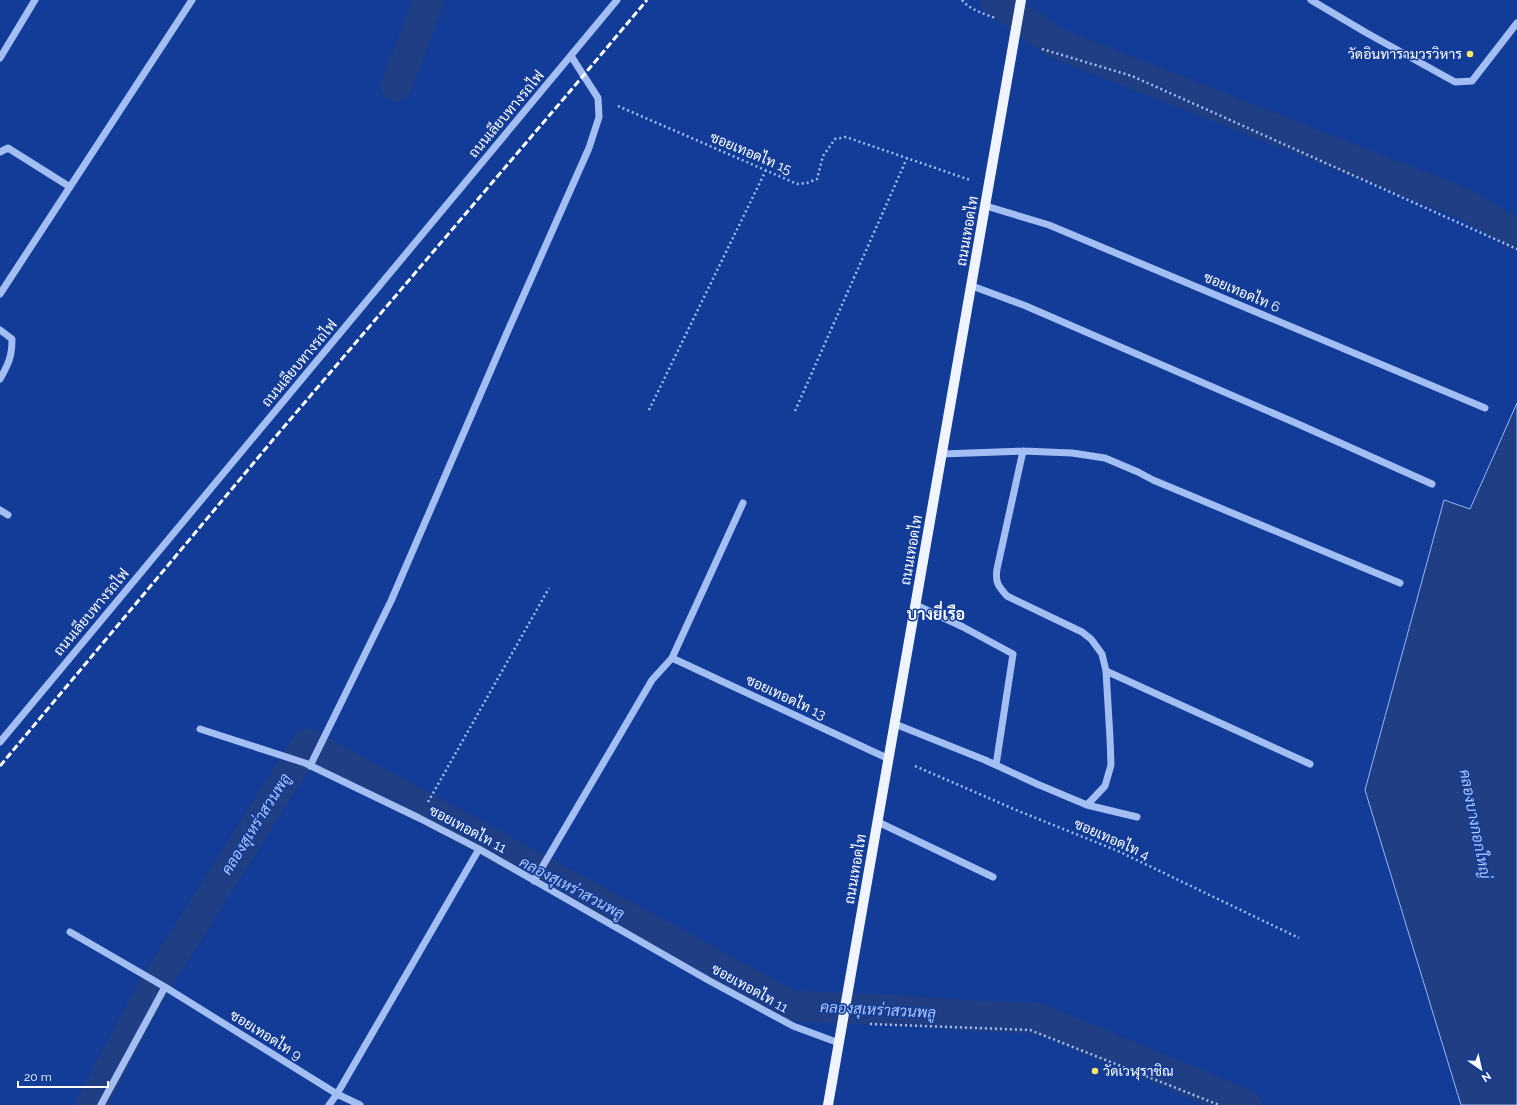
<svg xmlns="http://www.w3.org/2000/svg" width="1517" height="1105" viewBox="0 0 1517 1105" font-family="Raleway,Sarabun,sans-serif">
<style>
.water{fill:#1f3e84;stroke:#95b6f7}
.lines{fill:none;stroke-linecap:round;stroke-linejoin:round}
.canal{stroke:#1f3e84;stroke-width:31}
.path{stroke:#a3bef3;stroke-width:2.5;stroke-dasharray:2 3;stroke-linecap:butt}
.minor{stroke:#a3bef3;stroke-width:7}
.major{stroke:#f0f4ff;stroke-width:10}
.rail{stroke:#fff;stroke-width:3;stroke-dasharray:7 3;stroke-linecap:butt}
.poi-dot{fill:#ffe666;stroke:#123c98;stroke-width:1.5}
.labels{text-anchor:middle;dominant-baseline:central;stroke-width:3;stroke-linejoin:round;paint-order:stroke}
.poi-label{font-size:14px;fill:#fff;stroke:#123c98;text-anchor:end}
.street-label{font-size:14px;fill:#fff;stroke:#123c98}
.water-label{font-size:15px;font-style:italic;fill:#b0c8fa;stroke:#123c98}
.quarter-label{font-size:16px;font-weight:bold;fill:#fff;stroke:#123c98}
</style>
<rect width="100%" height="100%" fill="#123c98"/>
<path class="water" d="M 1517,403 L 1517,1105 L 1461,1105 L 1365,790 L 1444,500 L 1470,509 Z"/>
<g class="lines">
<path class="canal" d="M 995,0 L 1056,43 L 1467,205 L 1517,235
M 396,86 L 429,0
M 91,1105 L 151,991 L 307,744 L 791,1006 L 888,1010 L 976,1016 L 1037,1018 L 1246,1105"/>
<path class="path" d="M 962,0 C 970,10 983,13 995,18
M 1042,49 L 1132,76 L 1517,249
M 618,106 L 797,184 L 807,183 L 817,179 L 823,156 L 835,139 L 846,137 L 970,180
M 649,410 L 766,170
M 795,411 L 907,158
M 915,766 L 1016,810 L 1118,851 L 1299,938
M 428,802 L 549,588
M 870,1024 L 1030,1030 L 1219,1105"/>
<path class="minor" d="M 1311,0 L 1365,32 L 1455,82 L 1472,81 L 1517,23
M 0,58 L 35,0
M 0,152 L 8,148 L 70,187
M 986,206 L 1049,225 L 1485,408
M 972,286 L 1026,306 L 1298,424 L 1432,484
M 0,294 L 192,0
M 0,330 L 12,339 C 12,356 9,363 0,379
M 942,454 L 1023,451 L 1072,453 L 1105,458 L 1138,472 L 1153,480 L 1400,583
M 0,510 L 8,515
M 916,605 L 963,627 L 1013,654 L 996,765
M 672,658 L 889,759
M 1106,671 L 1310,764
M 895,724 L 985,760 L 1037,784 L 1087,805 L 1105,786 L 1111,765 L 1110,738 L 1106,671 L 1102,654 L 1091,639 L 1082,632 L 1007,596 C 998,586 995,582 997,569 L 1023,451
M 200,729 L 305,763 L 419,818 L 479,849 L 708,980 L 793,1026 L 839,1043
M 0,742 L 617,0
M 310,766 L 391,601 L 506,335 L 589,148 L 599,117 L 598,98 L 571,56
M 1087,805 L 1137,817
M 878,822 L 993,877
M 534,881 L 652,680 L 672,658 L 743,503
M 70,932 L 165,987 L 337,1094 L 360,1105
M 101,1105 L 165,987
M 329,1105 L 337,1094 L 479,849"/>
<path class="major" d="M 828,1105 L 1021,0"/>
<path class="rail" d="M 0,766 L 277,435 L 583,76 L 647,0"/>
</g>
<g class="poi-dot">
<circle cx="1470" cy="54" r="4"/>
<circle cx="1095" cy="1071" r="4"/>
</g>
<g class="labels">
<g class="poi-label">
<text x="1462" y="54">วัดอินทารามวรวิหาร</text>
<text x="1103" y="1071" text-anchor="start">วัดเวฬุราชิณ</text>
</g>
<g class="street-label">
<text transform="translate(506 114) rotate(-50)">ถนนเลียบทางรถไฟ</text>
<text transform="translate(751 153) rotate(23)">ซอยเทอดไท 15</text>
<text transform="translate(967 231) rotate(-80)">ถนนเทอดไท</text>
<text transform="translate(1242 292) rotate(23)">ซอยเทอดไท 6</text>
<text transform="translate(299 363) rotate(-50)">ถนนเลียบทางรถไฟ</text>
<text transform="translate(911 550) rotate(-80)">ถนนเทอดไท</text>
<text transform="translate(91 612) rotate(-50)">ถนนเลียบทางรถไฟ</text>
<text transform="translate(786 697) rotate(25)">ซอยเทอดไท 13</text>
<text transform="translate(468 829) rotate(28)">ซอยเทอดไท 11</text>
<text transform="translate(1112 839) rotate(24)">ซอยเทอดไท 4</text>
<text transform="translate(855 869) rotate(-80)">ถนนเทอดไท</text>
<text transform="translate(750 988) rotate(29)">ซอยเทอดไท 11</text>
<text transform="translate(266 1035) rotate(32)">ซอยเทอดไท 9</text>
</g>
<g class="water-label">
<text transform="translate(256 824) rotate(-58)">คลองสุเหร่าสวนพลู</text>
<text transform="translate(1475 824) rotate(79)">คลองบางกอกใหญ่</text>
<text transform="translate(572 888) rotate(28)">คลองสุเหร่าสวนพลู</text>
<text transform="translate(878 1010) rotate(3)">คลองสุเหร่าสวนพลู</text>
</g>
<g class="quarter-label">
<text x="936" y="614">บางยี่เรือ</text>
</g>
</g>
<g transform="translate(1481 1069) rotate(146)" stroke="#123c98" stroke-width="3" paint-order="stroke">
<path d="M0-3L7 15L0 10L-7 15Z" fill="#ffffff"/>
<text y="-6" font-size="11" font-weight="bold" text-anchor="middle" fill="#ffffff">N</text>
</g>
<path d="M18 1081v6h90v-6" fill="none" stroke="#ffffff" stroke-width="2"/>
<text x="24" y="1081" font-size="12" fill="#ffffff" stroke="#123c98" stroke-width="3" paint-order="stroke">20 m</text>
</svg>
